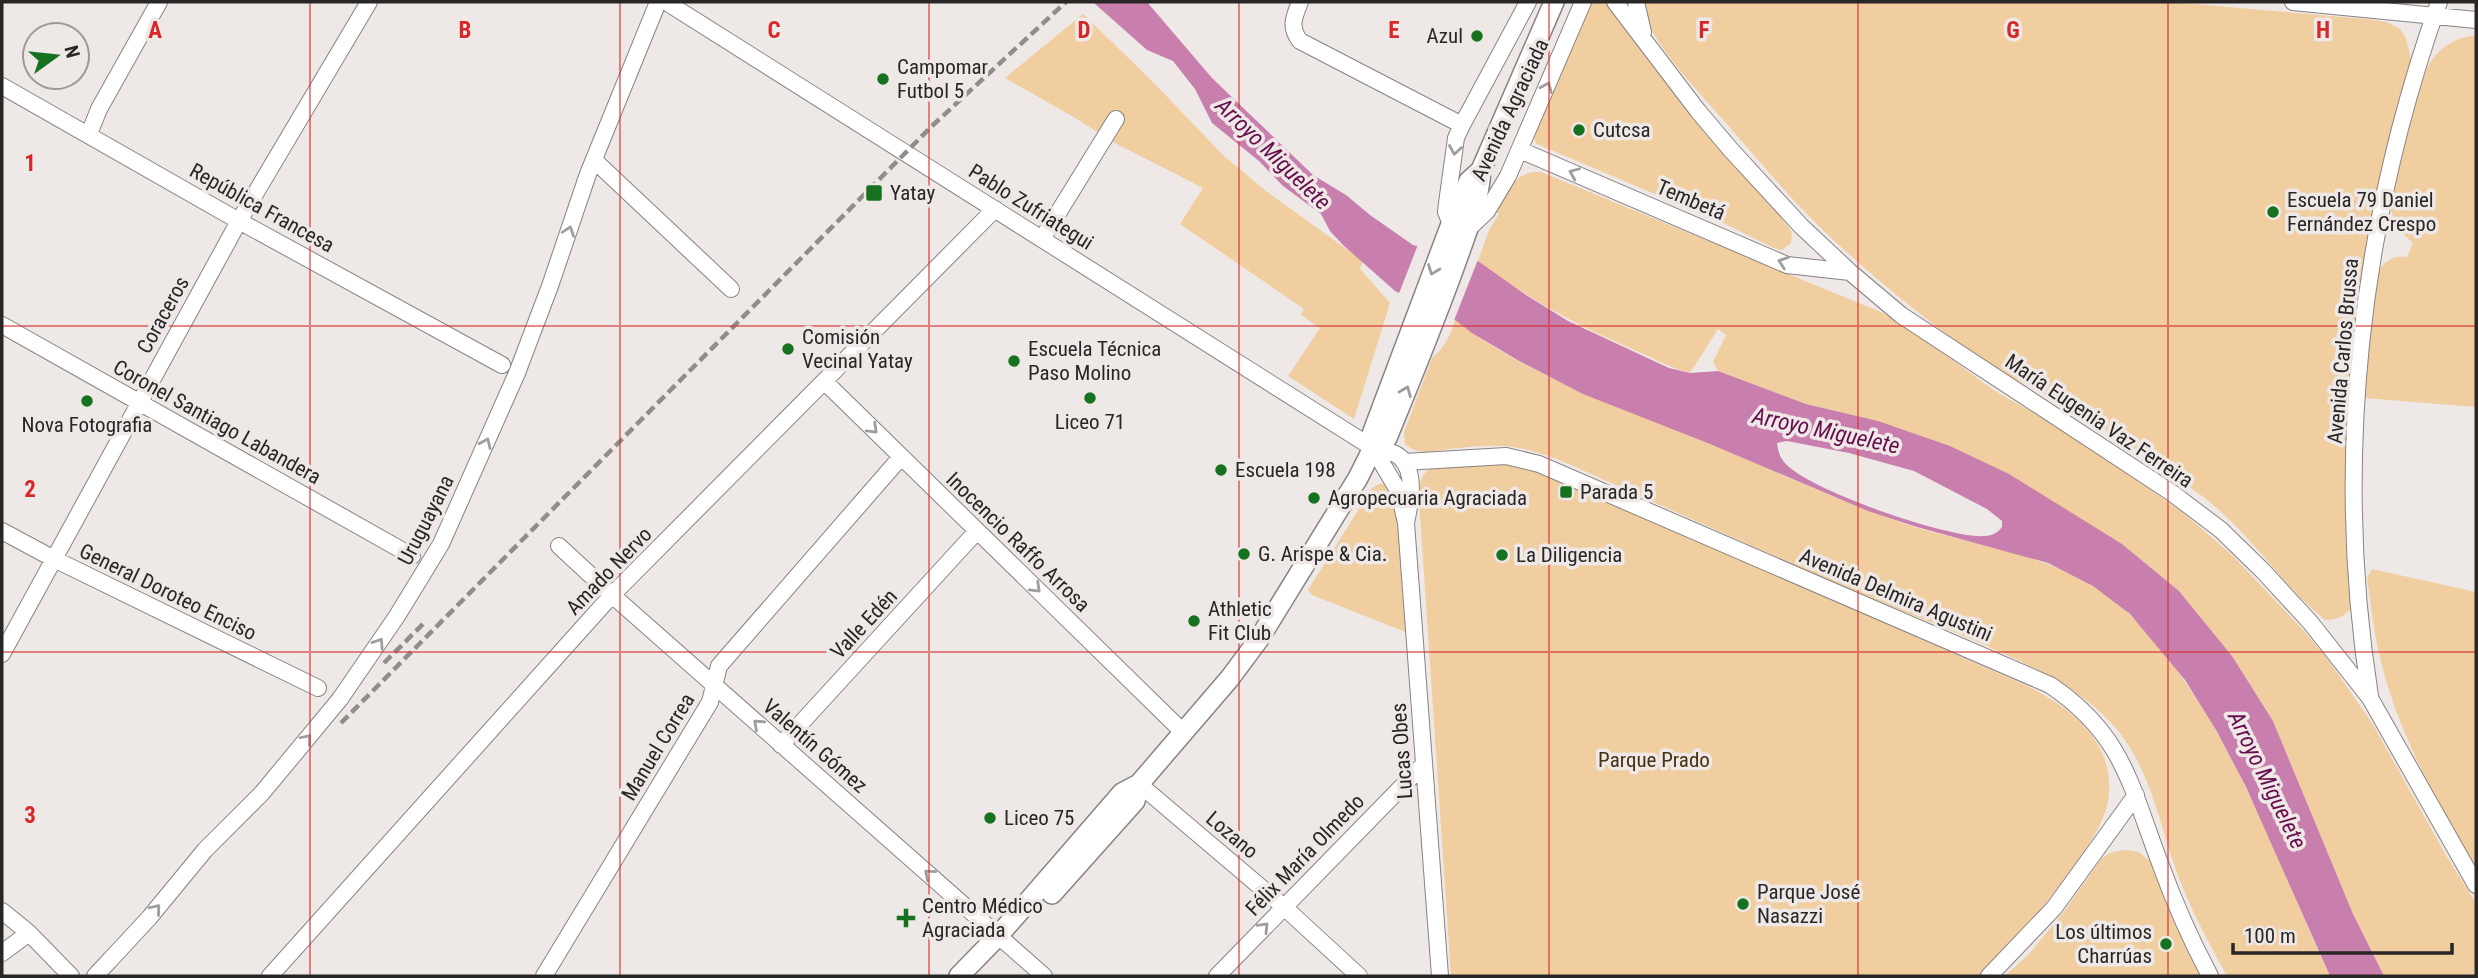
<svg xmlns="http://www.w3.org/2000/svg" width="2478" height="978" viewBox="0 0 2478 978" font-family="'Roboto Condensed',sans-serif">
<style>
.green{fill:#f0ce9f}
.water{fill:#c97fad;fill-rule:evenodd}
.pier{fill:#eee8e7}
.lines{fill:none;stroke-linecap:round;stroke-linejoin:round}
.minor-casing{stroke:#888382;stroke-width:18}
.major-casing{stroke:#888382;stroke-width:22}
.minor{stroke:#fff;stroke-width:16}
.major{stroke:#fff;stroke-width:19}
.rail{stroke:#918d8c;stroke-width:4.5;stroke-dasharray:10 5;stroke-linecap:butt}
.minor-bridge-casing{stroke:#888382;stroke-width:18;stroke-linecap:butt}
.minor-bridge{stroke:#fff;stroke-width:16}
.oneway{stroke:#9f9d9d}
.grid{fill:none;stroke:#d62828;stroke-width:2;stroke-opacity:0.55}
.poi-dot{fill:#17721f;stroke:#eee8e7;stroke-width:2.5}
.labels{text-anchor:middle;dominant-baseline:central;stroke-width:7;stroke-linejoin:round;paint-order:stroke}
.poi-label{font-size:21px;fill:#292626;stroke:#eee8e7;text-anchor:start}
.street-label{font-size:21px;fill:#292626;stroke:#eee8e7}
.park-label{font-size:21px;fill:#463111;stroke:#eee8e7}
.water-label{font-size:23px;font-style:italic;fill:#670d4e;stroke:#eee8e7}
.grid-label{font-size:23px;text-anchor:middle;font-weight:bold;fill:#d62828;stroke:#eee8e7;stroke-width:7;stroke-linejoin:round;paint-order:stroke}
</style>
<rect width="100%" height="100%" fill="#eee8e7"/>
<path class="green" d="M 1589,2 L 1609,2 L 1776,211 L 1792,232 L 1791,243 L 1782,250 L 1774,248 L 1723,223 L 1537,144 L 1534,138 L 1537,129 Z
M 1641,2 L 2172,2 L 2375,20 L 2389,23 L 2400,29 L 2406,38 L 2412,64 L 2382,171 L 2369,231 L 2359,306 L 2354,606 C 2346,615 2338,620 2325,620 C 2280,583 2249,531 2202,496 C 2158,464 2112,432 2065,405 C 2033,387 1998,373 1968,350 C 1915,311 1861,268 1814,221 C 1780,187 1750,150 1718,114 C 1694,86 1647,39 1641,2 Z
M 1083,14 L 1151,80 L 1224,156 L 1266,191 L 1363,261 L 1360,269 L 1390,303 L 1354,419 L 1288,376 L 1320,328 L 1301,315 L 1304,309 L 1180,224 L 1203,188 L 1111,141 L 1077,119 L 1005,78 Z
M 2476,35 L 2476,407 L 2365,398 C 2367,375 2370,280 2382,266 C 2389,258 2397,256 2407,257 L 2413,243 C 2402,234 2392,223 2391,207 C 2390,189 2420,76 2431,61 C 2442,45 2457,38 2476,35 Z
M 1533,172 L 1541,172 L 1883,313 L 1914,332 L 1995,391 L 2077,438 L 2182,512 L 2231,554 L 2305,632 L 2329,661 L 2372,723 L 2447,857 L 2476,903 L 2476,976 L 2384,976 L 2353,914 L 2273,721 L 2232,656 L 2179,591 L 2122,544 L 1878,421 L 1806,404 L 1718,371 L 1713,362 L 1726,335 L 1718,329 L 1690,373 C 1671,368 1657,360 1639,352 C 1580,327 1529,300 1478,261 L 1489,230 L 1499,214 L 1496,211 C 1506,195 1513,175 1533,172 Z
M 1455,320 C 1530,378 1623,408 1710,444 C 1778,472 1844,504 1915,527 C 1990,550 2074,557 2132,617 C 2229,716 2272,853 2330,976 L 2227,976 C 2210,945 2193,914 2180,881 C 2160,829 2152,769 2114,726 C 2077,685 2029,665 1980,643 C 1931,622 1882,603 1833,582 C 1767,553 1701,523 1635,494 C 1601,479 1567,461 1532,451 C 1499,441 1460,448 1427,452 C 1417,451 1412,450 1405,444 L 1404,432 L 1432,358 C 1445,347 1450,336 1455,320 Z
M 1509,464 L 1529,466 L 2025,685 C 2068,706 2112,738 2109,792 C 2108,821 2085,850 2069,872 C 2043,909 2013,942 1981,974 L 1978,976 L 1451,976 L 1419,500 C 1420,483 1419,471 1438,466 Z
M 1386,483 L 1395,495 L 1408,633 L 1312,595 L 1308,590 L 1372,488 L 1379,484 Z
M 2372,569 L 2476,592 L 2476,868 C 2436,802 2396,729 2379,653 C 2373,628 2371,603 2367,578 Z
M 2126,850 L 2139,852 L 2151,862 L 2203,976 L 2005,976 L 2029,954 L 2063,913 L 2102,858 L 2112,852 Z"/>
<path class="water" d="M 1078,2 L 1147,2 L 1212,78 L 1313,175 L 1346,195 L 1370,215 L 1413,245 L 1478,261 L 1526,295 L 1568,321 L 1669,368 L 1690,373 L 1718,371 L 1806,404 L 1878,421 L 1950,446 L 2009,474 L 2122,544 L 2179,591 L 2232,656 L 2273,721 L 2353,914 L 2384,976 L 2330,976 L 2246,787 L 2216,730 L 2185,680 L 2130,614 L 2093,586 L 2048,563 L 1917,527 L 1868,511 L 1710,444 L 1583,394 L 1519,361 L 1472,333 L 1455,320 L 1395,291 L 1343,245 L 1330,231 L 1321,214 L 1283,186 L 1259,161 L 1212,123 L 1195,89 L 1173,61 L 1147,50 L 1094,3 ZM 1787,441 L 1849,453 L 1914,471 L 1987,509 L 2002,521 L 2002,527 C 1998,533 1991,536 1984,536 C 1949,539 1805,489 1784,462 C 1779,456 1778,450 1777,443 Z"/>
<path class="pier" d="M 1419,242 L 1479,257 L 1453,323 L 1398,296 Z"/>
<g class="lines">
<defs>
<path id="minor" d="M 666,2 L 1373,448 C 1382,450 1393,451 1400,457 C 1417,473 1410,504 1406,523
M 1300,2 C 1294,17 1289,27 1300,41 L 1462,125
M 1615,2 L 1698,111 L 1731,150 L 1801,226 L 1850,272 L 1901,315 L 2172,493 L 2221,530 L 2263,571 L 2310,622 L 2370,698 L 2476,885
M 1636,2 L 1643,32
M 2293,2 L 2476,20
M 2,86 L 239,221 L 502,365
M 89,134 L 99,109 L 159,2
M 1520,150 L 1787,265 L 1850,272
M 594,160 L 731,289
M 1451,224 L 1446,212 L 1447,203 L 1456,138 L 1462,125 L 1528,2
M 1467,230 L 1487,211 L 1508,176 L 1583,2
M 1042,239 L 1116,119
M 2,325 L 412,556
M 824,381 L 1183,732
M 1373,448 L 1399,492 L 1406,523 L 1440,976
M 1404,462 L 1506,456 L 1539,464 L 2050,685 C 2124,735 2130,785 2160,863 C 2174,902 2191,940 2210,976
M 2,531 L 54,559 L 318,688
M 559,546 L 612,595 L 1044,976
M 2,654 L 239,221 L 369,2
M 2370,696 C 2333,462 2360,224 2439,2
M 340,699 L 397,616 L 441,544 L 517,373 L 550,286 L 588,174 L 658,2
M 781,745 L 977,531
M 1139,784 L 1284,907 L 1359,976
M 2,911 L 29,933 L 71,976
M 2,953 L 29,933
M 95,976 L 110,960
M 270,976 L 612,595 L 995,209
M 544,976 L 710,702 L 719,666 L 901,457
M 1217,976 L 1424,764
M 1989,976 L 2054,908 L 2136,795"/>
<path id="major" d="M 1373,448 L 1372,434 L 1451,224 L 1469,181 L 1480,171
M 1052,894 L 1135,801 L 1139,784
M 959,976 L 999,935 L 1122,793 L 1139,784 L 1230,678 L 1259,639 L 1358,478 L 1373,448 L 1387,438 C 1410,382 1433,325 1454,268 C 1465,236 1479,204 1481,170 L 1554,2"/>
</defs>
<use href="#minor" class="minor-casing"/>
<use href="#major" class="major-casing"/>
<use href="#minor" class="minor"/>
<use href="#major" class="major"/>
<path class="rail" d="M 384,663 L 425,622
M 341,723 L 932,126 L 1066,2"/>
<defs>
<path id="minor-bridge" d="M 110,960 L 149,918 L 205,850 L 262,793 L 340,699"/>
</defs>
<use href="#minor-bridge" class="minor-bridge-casing"/>
<use href="#minor-bridge" class="minor-bridge"/>
</g>
<defs><path id="oneway-chevron" d="M-2-3.5L2.5 0L-2 3.5" fill="none" stroke-width="1.6" stroke-linecap="round" stroke-linejoin="round" transform="scale(1.75)"/></defs>
<g class="oneway">
<use href="#oneway-chevron" transform="translate(1547 87) rotate(-67)"/>
<use href="#oneway-chevron" transform="translate(1455 150) rotate(99)"/>
<use href="#oneway-chevron" transform="translate(1574 173) rotate(-157)"/>
<use href="#oneway-chevron" transform="translate(569 231) rotate(-71)"/>
<use href="#oneway-chevron" transform="translate(1783 262) rotate(-161)"/>
<use href="#oneway-chevron" transform="translate(1433 270) rotate(111)"/>
<use href="#oneway-chevron" transform="translate(1406 391) rotate(-68)"/>
<use href="#oneway-chevron" transform="translate(873 429) rotate(44)"/>
<use href="#oneway-chevron" transform="translate(486 443) rotate(-66)"/>
<use href="#oneway-chevron" transform="translate(1036 588) rotate(44)"/>
<use href="#oneway-chevron" transform="translate(379 643) rotate(-56)"/>
<use href="#oneway-chevron" transform="translate(758 724) rotate(-138)"/>
<use href="#oneway-chevron" transform="translate(307 739) rotate(-50)"/>
<use href="#oneway-chevron" transform="translate(929 874) rotate(-139)"/>
<use href="#oneway-chevron" transform="translate(156 909) rotate(-50)"/>
<use href="#oneway-chevron" transform="translate(1264 927) rotate(-46)"/>
</g>
<path class="grid" d="M 310,2 L 310,976M 620,2 L 620,976M 929,2 L 929,976M 1239,2 L 1239,976M 1549,2 L 1549,976M 1858,2 L 1858,976M 2168,2 L 2168,976M 2,326 L 2476,326M 2,652 L 2476,652"/>
<g class="poi-dot">
<circle cx="1477" cy="36" r="7"/>
<circle cx="883" cy="79" r="7"/>
<circle cx="1579" cy="130" r="7"/>
<rect x="865" y="184" width="18" height="18" rx="3.5"/>
<circle cx="2273" cy="212" r="7"/>
<circle cx="788" cy="349" r="7"/>
<circle cx="1014" cy="361" r="7"/>
<circle cx="1090" cy="398" r="7"/>
<circle cx="87" cy="401" r="7"/>
<circle cx="1221" cy="470" r="7"/>
<rect x="1559" y="485" width="14" height="14" rx="3.5"/>
<circle cx="1314" cy="498" r="7"/>
<circle cx="1244" cy="554" r="7"/>
<circle cx="1502" cy="555" r="7"/>
<circle cx="1194" cy="621" r="7"/>
<circle cx="990" cy="818" r="7"/>
<circle cx="1743" cy="904" r="7"/>
<path d="M902.5 907.5h7v7h7v7h-7v7h-7v-7h-7v-7h7z"/>
<circle cx="2166" cy="944" r="7"/>
</g>
<g class="labels">
<g class="poi-label">
<text x="1463" y="36" text-anchor="end">Azul</text>
<text x="897" y="67">Campomar<tspan x="897" dy="24">Futbol 5</tspan></text>
<text x="1593" y="130">Cutcsa</text>
<text x="890" y="193">Yatay</text>
<text x="2287" y="200">Escuela 79 Daniel<tspan x="2287" dy="24">Fernández Crespo</tspan></text>
<text x="802" y="337">Comisión<tspan x="802" dy="24">Vecinal Yatay</tspan></text>
<text x="1028" y="349">Escuela Técnica<tspan x="1028" dy="24">Paso Molino</tspan></text>
<text x="1090" y="422" text-anchor="middle">Liceo 71</text>
<text x="87" y="425" text-anchor="middle">Nova Fotografia</text>
<text x="1235" y="470">Escuela 198</text>
<text x="1580" y="492">Parada 5</text>
<text x="1328" y="498">Agropecuaria Agraciada</text>
<text x="1258" y="554">G. Arispe &amp; Cia.</text>
<text x="1516" y="555">La Diligencia</text>
<text x="1208" y="609">Athletic<tspan x="1208" dy="24">Fit Club</tspan></text>
<text x="1004" y="818">Liceo 75</text>
<text x="1757" y="892">Parque José<tspan x="1757" dy="24">Nasazzi</tspan></text>
<text x="922" y="906">Centro Médico<tspan x="922" dy="24">Agraciada</tspan></text>
<text x="2152" y="932" text-anchor="end">Los últimos<tspan x="2152" dy="24">Charrúas</tspan></text>
</g>
<g class="street-label">
<text transform="translate(1510 110) rotate(-65)">Avenida Agraciada</text>
<text transform="translate(1691 200) rotate(23)">Tembetá</text>
<text transform="translate(1031 207) rotate(32)">Pablo Zufriategui</text>
<text transform="translate(262 208) rotate(29)">República Francesa</text>
<text transform="translate(163 315) rotate(-61)">Coraceros</text>
<text transform="translate(2343 351) rotate(-85)">Avenida Carlos Brussa</text>
<text transform="translate(2099 421) rotate(34)">María Eugenia Vaz Ferreira</text>
<text transform="translate(217 422) rotate(29)">Coronel Santiago Labandera</text>
<text transform="translate(426 520) rotate(-63)">Uruguayana</text>
<text transform="translate(1018 542) rotate(44)">Inocencio Raffo Arrosa</text>
<text transform="translate(609 571) rotate(-46)">Amado Nervo</text>
<text transform="translate(168 592) rotate(26)">General Doroteo Enciso</text>
<text transform="translate(1896 595) rotate(23)">Avenida Delmira Agustini</text>
<text transform="translate(864 624) rotate(-47)">Valle Edén</text>
<text transform="translate(815 746) rotate(41)">Valentín Gómez</text>
<text transform="translate(658 747) rotate(-59)">Manuel Correa</text>
<text transform="translate(1402 751) rotate(-94)">Lucas Obes</text>
<text transform="translate(1232 835) rotate(40)">Lozano</text>
<text transform="translate(1305 855) rotate(-46)">Félix María Olmedo</text>
</g>
<g class="park-label">
<text x="1654" y="760">Parque Prado</text>
</g>
<g class="water-label">
<text transform="translate(1273 154) rotate(44)">Arroyo Miguelete</text>
<text transform="translate(1826 431) rotate(12)">Arroyo Miguelete</text>
<text transform="translate(2267 780) rotate(64)">Arroyo Miguelete</text>
</g>
</g>
<g class="grid-label">
<text x="155" y="38">A</text>
<text x="465" y="38">B</text>
<text x="774" y="38">C</text>
<text x="1084" y="38">D</text>
<text x="1394" y="38">E</text>
<text x="1704" y="38">F</text>
<text x="2013" y="38">G</text>
<text x="2323" y="38">H</text>
<text x="30" y="171">1</text>
<text x="30" y="497">2</text>
<text x="30" y="823">3</text>
</g>
<rect width="2478" height="978" fill="none" stroke="#292626" stroke-width="7"/>
<g transform="translate(56 56) rotate(75)"><circle r="33" fill="#eee8e7" stroke="#9f9a9a" stroke-width="2"/>
<path d="M0-5L12 26L0 18L-12 26Z" fill="#17721f"/>
<text y="-10" font-size="19" font-weight="bold" text-anchor="middle" fill="#292626">N</text>
</g>
<path d="M2233 943v10h219v-10" fill="none" stroke="#292626" stroke-width="3.5"/>
<text x="2244" y="943" font-size="21" fill="#292626" stroke="#eee8e7" stroke-width="5" paint-order="stroke">100 m</text>
</svg>
